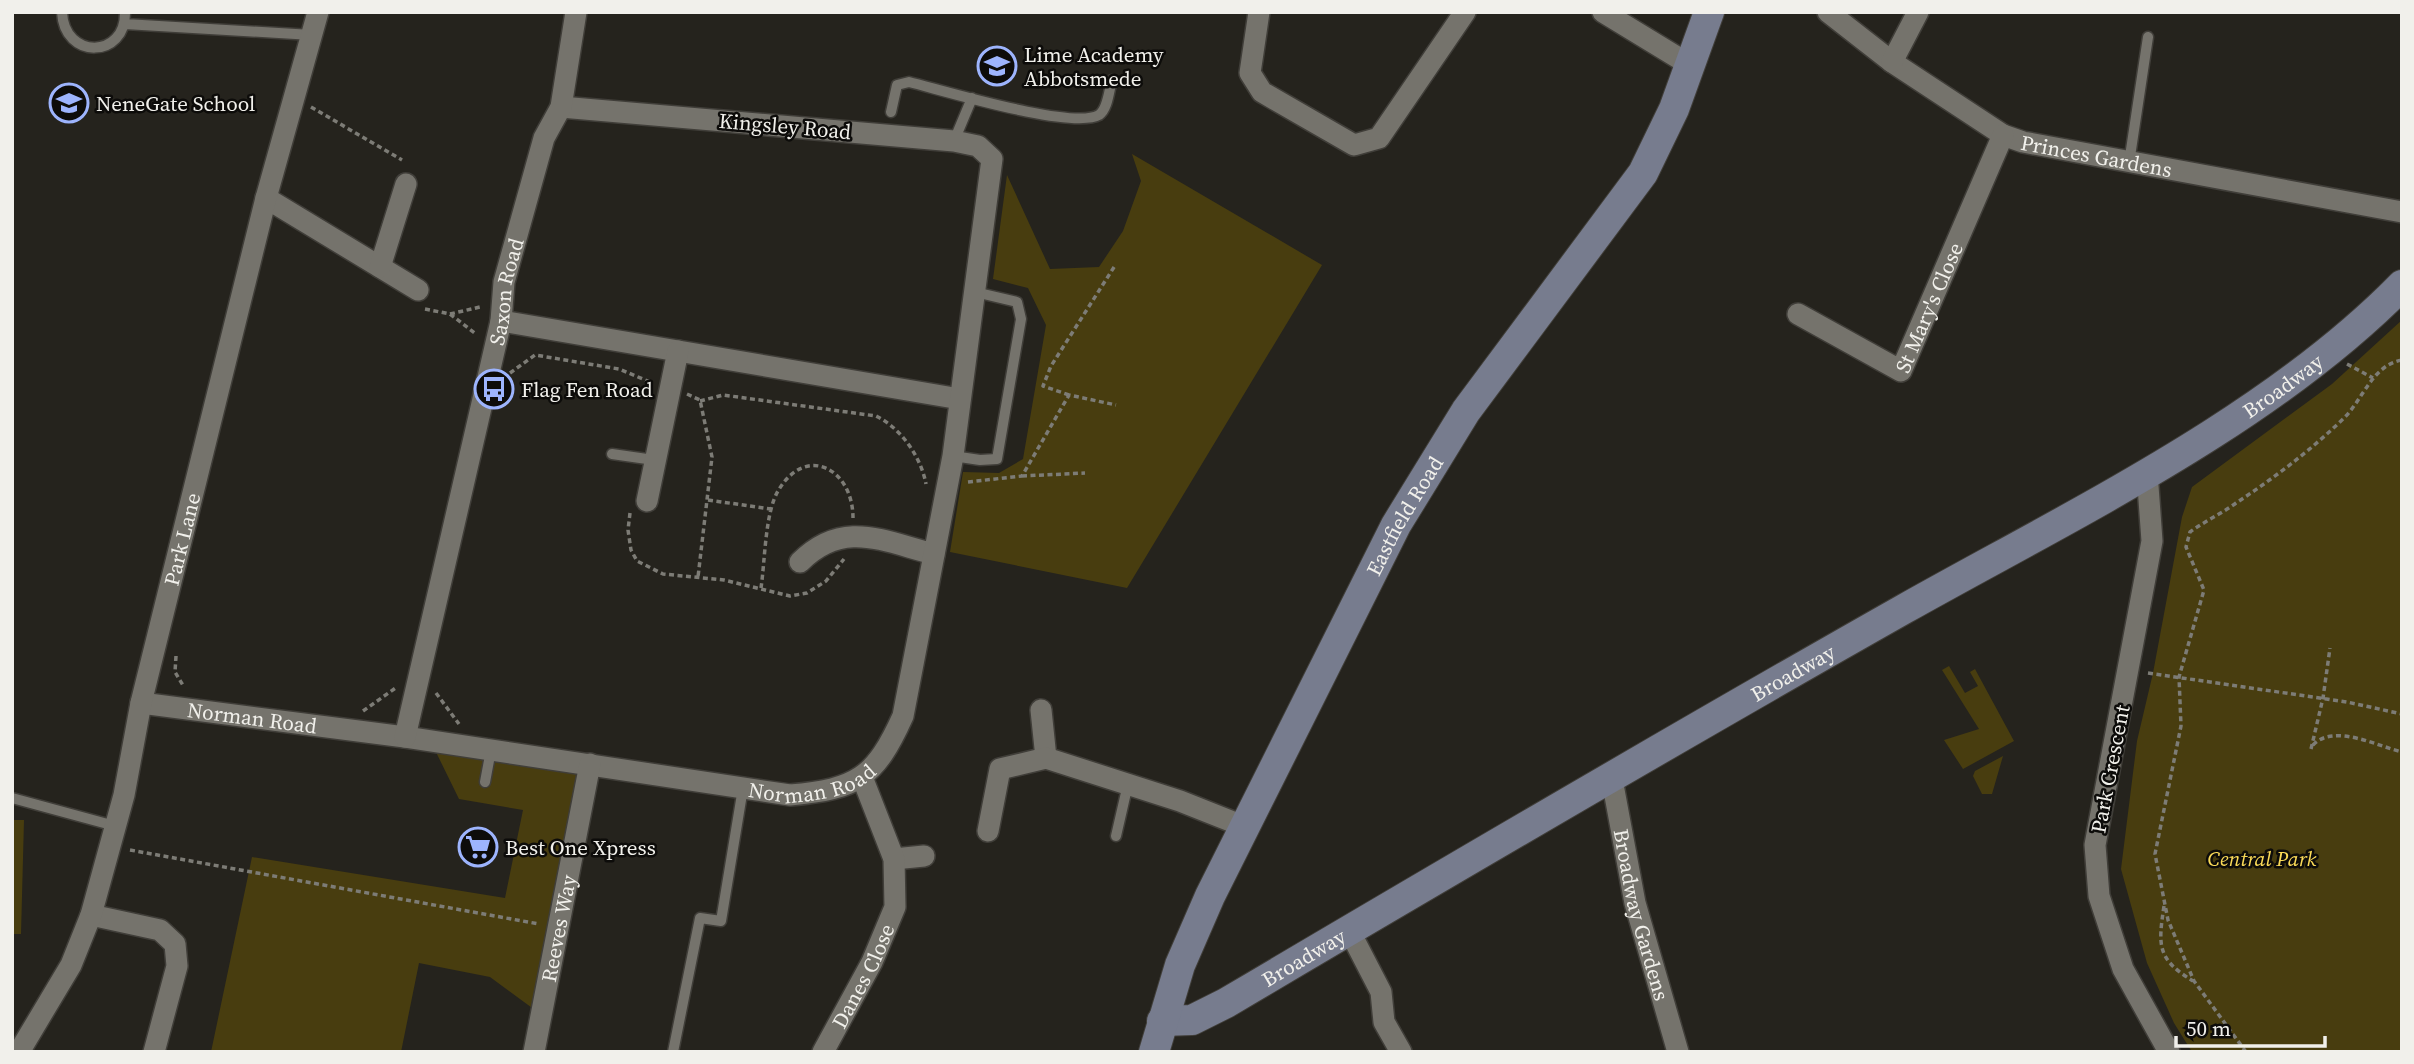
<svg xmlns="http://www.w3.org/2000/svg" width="2414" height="1064" viewBox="0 0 2414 1064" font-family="'Source Serif 4',serif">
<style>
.green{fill:#483d0f}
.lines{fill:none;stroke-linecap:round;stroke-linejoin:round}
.lane-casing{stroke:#403e39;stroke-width:13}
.street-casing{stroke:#403e39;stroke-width:24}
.secondary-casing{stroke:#403e39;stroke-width:32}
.path{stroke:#7d7c76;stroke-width:3.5;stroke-dasharray:5 3.5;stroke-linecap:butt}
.lane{stroke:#75736c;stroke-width:10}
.street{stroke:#75736c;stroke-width:21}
.secondary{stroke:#777c8e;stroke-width:30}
.labels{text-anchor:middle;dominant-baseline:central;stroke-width:5;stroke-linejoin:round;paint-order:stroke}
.poi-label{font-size:21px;fill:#f1f0eb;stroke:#0d0c0a;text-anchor:start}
.street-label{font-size:21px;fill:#f1f0eb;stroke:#0d0c0a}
.park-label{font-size:21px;font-style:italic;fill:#fbdb58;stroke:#0d0c0a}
</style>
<rect width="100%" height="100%" fill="#25231d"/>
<path class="green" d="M 1132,154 L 1322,265 L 1127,588 L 950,552 L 963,472 L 999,473 L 1023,459 L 1046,325 L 1028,288 L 993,279 L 1007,175 L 1050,269 L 1099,267 L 1123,231 L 1141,181 Z
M 2402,320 L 2402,1052 L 2192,1052 L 2174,1023 L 2147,963 L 2121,869 L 2137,741 L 2153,673 L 2182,517 L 2192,487 L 2332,384 Z
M 1949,666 L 1965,693 L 1978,686 L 1970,672 L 1975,669 L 2014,741 L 1963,769 L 1944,740 L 1979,729 L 1942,670 Z
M 433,746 L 586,767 L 539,1013 L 490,977 L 419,963 L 401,1052 L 211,1052 L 252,857 L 505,898 L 523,810 L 459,799 Z
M 2003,756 L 1992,794 L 1982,794 L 1973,776 L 1975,771 Z
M 12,820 L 24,820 L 21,934 L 12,934 Z"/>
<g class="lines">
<defs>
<path id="lane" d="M 62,12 C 64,60 126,59 125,12
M 125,24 L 312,35
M 891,112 L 897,85 L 909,82 C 942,90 1072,130 1099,115 C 1108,109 1109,90 1112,80
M 954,141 L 972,98
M 2129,163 L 2148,37
M 612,454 L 654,460
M 953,456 L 980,460 L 997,459 L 1021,319 L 1017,302 L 975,292
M 485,782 L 491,750
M 12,798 L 115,826
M 1116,836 L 1128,784
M 673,1052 L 700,918 L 721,921 L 743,788"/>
<g id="street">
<path d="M 1259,12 L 1250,73 L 1262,92 L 1354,145 L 1379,138 L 1465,12"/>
<path d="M 1603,12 L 1690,65"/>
<path id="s1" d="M 1828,12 L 1892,62 L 2003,135 L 2023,142 L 2402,212"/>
<path d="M 1892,62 L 1918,12"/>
<path d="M 266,198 L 418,290"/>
<path d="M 380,267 L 406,184"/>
<path id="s2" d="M 1798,314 L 1901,371 L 2003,135"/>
<path d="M 501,321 L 960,399"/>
<path d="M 2141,475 L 2148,486 L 2152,541 L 2095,845 L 2099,896 L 2123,969 L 2169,1052"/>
<path d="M 647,501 L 678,351"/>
<path d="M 800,562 C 843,519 882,541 934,554"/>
<path id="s3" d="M 141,703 L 405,737 L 790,795 C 857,789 875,778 903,716 L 953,456 L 992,159 L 978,146 L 954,141 L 561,107"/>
<path d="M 1041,710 L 1046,758"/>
<path id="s4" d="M 405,737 L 501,321 L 504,282 L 544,138 L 561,107 L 576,12"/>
<path id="s5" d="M 1611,774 L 1635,903 L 1678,1052"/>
<path d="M 988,831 L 1000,769 L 1046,758 L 1180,801 L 1243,826"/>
<path d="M 894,859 L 924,856"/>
<path d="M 91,915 L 160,930 L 175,944 L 177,966 L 154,1052"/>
<path d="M 1349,930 L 1381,992 L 1384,1022 L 1401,1052"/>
<path id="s6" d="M 19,1052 L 71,965 L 91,915 L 124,795 L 141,703 L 266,198 L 318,12"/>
<path id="s7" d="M 534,1052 L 590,764"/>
<path id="s8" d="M 823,1052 L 872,962 L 895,907 L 894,859 L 862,777"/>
</g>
<g id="secondary">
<path id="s9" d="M 1162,1021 L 1192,1020 L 1226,1003 C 1451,870 1676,738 1904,609 C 2069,516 2269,421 2402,285"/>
<path id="s10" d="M 1154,1052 L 1180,965 L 1210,896 L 1396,525 L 1466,411 L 1643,173 L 1674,109 L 1709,12"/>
</g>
</defs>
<use href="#lane" class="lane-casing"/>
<use href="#street" class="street-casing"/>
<use href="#secondary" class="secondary-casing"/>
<path class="path" d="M 311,107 L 402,160
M 425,309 L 450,314 L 476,334
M 450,314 L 480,307
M 2347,364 L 2373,378
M 510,373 L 535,355 L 619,369 L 650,382
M 687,394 L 700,400 L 712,457 L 698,577
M 1069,395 L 1043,386 L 1051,366 L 1116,264
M 700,401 L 723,395 L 876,416 C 901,428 921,457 926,484
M 1022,476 L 1085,473
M 968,482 L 1022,476 L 1069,395 L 1116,405
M 708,500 L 771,509
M 630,513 L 628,530 L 631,550 L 637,561 L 663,574 L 724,580 L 790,596 L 807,593 L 826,581 L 844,559
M 761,588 C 765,561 765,513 778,491 C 806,443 853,469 853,518
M 176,656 L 175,672 L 184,687
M 2148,673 L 2347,702 L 2402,714
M 436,693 L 459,724
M 363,711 L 397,687
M 2313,745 C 2334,723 2377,746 2402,752
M 2311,749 L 2323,698 L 2330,648
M 130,850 L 539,924
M 2164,906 C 2158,946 2157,959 2193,981
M 2246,1052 L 2194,981 L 2168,920 L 2155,854 L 2181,726 L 2179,677 L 2204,590 L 2186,547 L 2190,532 C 2205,521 2221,514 2236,503 C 2274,478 2310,451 2343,419 C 2363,400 2372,365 2402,360"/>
<use href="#lane" class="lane"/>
<use href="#street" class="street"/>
<use href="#secondary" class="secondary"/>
</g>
<defs>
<symbol id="school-ring" viewBox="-11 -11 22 22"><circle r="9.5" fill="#0d0c0a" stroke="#9db4fd" stroke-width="1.5"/><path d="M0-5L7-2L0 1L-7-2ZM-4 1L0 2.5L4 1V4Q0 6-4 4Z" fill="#9db4fd"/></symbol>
<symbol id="bus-ring" viewBox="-11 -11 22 22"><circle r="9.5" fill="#0d0c0a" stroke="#9db4fd" stroke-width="1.5"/><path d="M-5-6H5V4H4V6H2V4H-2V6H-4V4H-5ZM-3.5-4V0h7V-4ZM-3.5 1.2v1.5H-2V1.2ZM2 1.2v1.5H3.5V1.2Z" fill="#9db4fd"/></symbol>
<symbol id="supermarket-ring" viewBox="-11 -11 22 22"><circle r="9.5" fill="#0d0c0a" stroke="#9db4fd" stroke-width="1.5"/><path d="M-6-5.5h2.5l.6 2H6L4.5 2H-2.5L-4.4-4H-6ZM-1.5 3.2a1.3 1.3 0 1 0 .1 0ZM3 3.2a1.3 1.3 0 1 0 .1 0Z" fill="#9db4fd"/></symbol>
</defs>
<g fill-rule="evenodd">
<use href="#school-ring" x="975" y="44" width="44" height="44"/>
<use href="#school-ring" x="47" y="81" width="44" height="44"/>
<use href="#bus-ring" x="472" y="367" width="44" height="44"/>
<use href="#supermarket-ring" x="456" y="825" width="44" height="44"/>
</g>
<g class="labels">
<g class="poi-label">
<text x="1024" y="54">Lime Academy<tspan x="1024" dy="24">Abbotsmede</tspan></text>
<text x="96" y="103">NeneGate School</text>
<text x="521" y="389">Flag Fen Road</text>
<text x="505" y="847">Best One Xpress</text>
</g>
<g class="street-label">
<text transform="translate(785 126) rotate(5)">Kingsley Road</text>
<text stroke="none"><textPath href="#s1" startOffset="310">Princes Gardens</textPath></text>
<text stroke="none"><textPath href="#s4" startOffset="457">Saxon Road</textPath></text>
<text stroke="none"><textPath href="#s2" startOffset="187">St Mary's Close</textPath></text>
<text stroke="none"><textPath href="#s9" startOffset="1292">Broadway</textPath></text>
<text stroke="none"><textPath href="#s10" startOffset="593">Eastfield Road</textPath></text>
<text stroke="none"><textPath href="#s6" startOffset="542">Park Lane</textPath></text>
<text stroke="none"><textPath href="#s9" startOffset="724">Broadway</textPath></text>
<text stroke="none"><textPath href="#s3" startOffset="112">Norman Road</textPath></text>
<text transform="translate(2110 769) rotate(-79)">Park Crescent</text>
<text stroke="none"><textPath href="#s3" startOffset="679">Norman Road</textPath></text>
<text stroke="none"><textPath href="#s5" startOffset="144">Broadway Gardens</textPath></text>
<text stroke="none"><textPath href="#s7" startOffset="126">Reeves Way</textPath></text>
<text stroke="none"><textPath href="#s9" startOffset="158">Broadway</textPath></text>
<text stroke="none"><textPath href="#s8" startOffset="86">Danes Close</textPath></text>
</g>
<g class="park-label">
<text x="2262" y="858">Central Park</text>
</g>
</g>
<rect width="2414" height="1064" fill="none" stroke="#f1f0eb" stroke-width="28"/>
<path d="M2176 1036v10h149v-10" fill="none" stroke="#f1f0eb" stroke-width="3.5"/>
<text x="2186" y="1036" font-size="21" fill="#f1f0eb" stroke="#0d0c0a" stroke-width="5" paint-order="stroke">50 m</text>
</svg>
